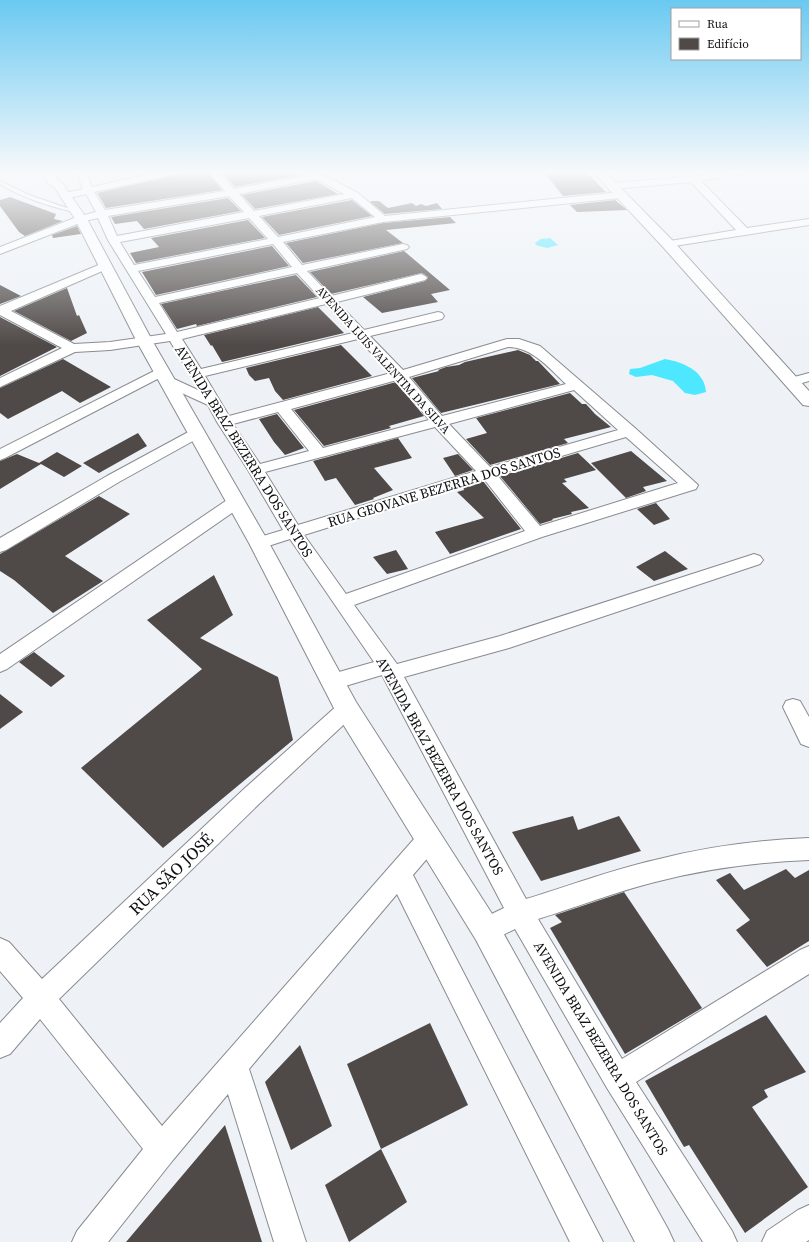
<svg xmlns="http://www.w3.org/2000/svg" width="809" height="1242" viewBox="0 0 809 1242" font-family="'Source Serif 4',serif">
<style>
.water{fill:#4de8ff}
.building{fill:#4f4947}
.lines{fill:none;stroke-linecap:round;stroke-linejoin:round}
.lane-casing{stroke:#888b90;stroke-width:2}
.street-casing{stroke:#888b90;stroke-width:2}
.secondary-casing{stroke:#888b90;stroke-width:2}
.primary-casing{stroke:#888b90;stroke-width:2}
.lane{fill:#fff;fill-rule:evenodd}
.street{fill:#fff;fill-rule:evenodd}
.secondary{fill:#fff;fill-rule:evenodd}
.primary{fill:#fff;fill-rule:evenodd}
.labels{text-anchor:middle;dominant-baseline:central;stroke-width:4;stroke-linejoin:round;paint-order:stroke}
.far-street-label{font-size:12px;fill:#0e0f11;stroke:#fff}
.street-label{font-size:14px;fill:#0e0f11;stroke:#fff}
.near-street-label{font-size:17px;fill:#0e0f11;stroke:#fff}
</style>
<rect width="100%" height="100%" fill="#eef2f7"/>
<path class="water" d="M 550,238 L 558,245 L 547,248 L 536,245 L 535,243 L 541,239 Z
M 665,359 C 683,362 705,371 706,392 L 695,395 L 685,393 L 673,381 L 652,375 L 636,377 L 629,374 L 630,369 L 640,368 Z"/>
<path class="building" d="M 193,171 L 207,171 L 222,190 L 106,208 L 97,193 Z
M 220,171 L 299,171 L 304,174 L 235,187 Z
M 543,171 L 585,171 L 606,192 L 563,196 Z
M 316,181 L 338,194 L 255,209 L 242,195 Z
M 10,197 L 56,214 L 54,219 L 63,221 L 25,236 L 19,232 L 0,206 L 0,200 Z
M 228,198 L 241,211 L 144,229 L 137,221 L 115,224 L 111,217 Z
M 352,200 L 372,216 L 279,235 L 262,217 Z
M 615,200 L 627,210 L 577,212 L 570,205 Z
M 372,201 L 379,201 L 388,208 L 412,203 L 416,206 L 421,204 L 426,206 L 437,203 L 442,209 L 385,214 L 370,202 Z
M 450,217 L 456,223 L 386,230 L 403,243 L 303,263 L 286,243 L 383,223 Z
M 248,220 L 265,238 L 136,263 L 130,253 L 159,247 L 151,238 Z
M 77,226 L 81,234 L 53,238 L 52,235 Z
M 272,246 L 289,266 L 156,295 L 142,272 Z
M 404,251 L 450,290 L 431,294 L 438,302 L 382,313 L 363,297 L 425,281 L 428,277 L 422,273 L 331,294 L 310,272 Z
M 296,275 L 317,297 L 197,326 L 196,324 L 177,329 L 161,304 Z
M 0,285 L 21,296 L 0,304 Z
M 67,288 L 77,316 L 79,315 L 87,333 L 71,341 L 14,311 Z
M 318,307 L 344,333 L 222,362 L 212,345 L 211,346 L 204,335 Z
M 0,317 L 57,347 L 0,376 Z
M 341,345 L 372,376 L 283,400 L 275,391 L 269,378 L 255,381 L 249,375 L 246,368 Z
M 518,350 L 530,355 L 536,361 L 538,361 L 560,384 L 441,413 L 412,378 L 439,371 L 438,370 L 446,367 L 459,365 L 465,362 Z
M 63,359 L 111,387 L 80,403 L 62,391 L 8,419 L 0,413 L 0,388 Z
M 396,382 L 424,416 L 389,426 L 391,428 L 324,446 L 294,410 Z
M 570,393 L 582,404 L 586,404 L 595,414 L 611,427 L 564,439 L 568,443 L 490,465 L 466,439 L 487,433 L 476,418 Z
M 277,414 L 304,448 L 285,455 L 274,442 L 259,419 Z
M 138,433 L 147,446 L 99,473 L 83,463 Z
M 398,438 L 412,458 L 374,468 L 393,490 L 373,498 L 374,499 L 355,505 L 336,478 L 325,481 L 313,461 Z
M 631,451 L 667,481 L 643,487 L 646,491 L 626,498 L 591,463 Z
M 57,452 L 82,466 L 64,477 L 41,464 L 0,489 L 0,461 L 17,454 L 39,463 Z
M 578,453 L 596,470 L 564,479 L 567,482 L 562,483 L 589,508 L 571,512 L 572,514 L 552,519 L 553,520 L 540,524 L 500,476 Z
M 458,454 L 473,470 L 455,476 L 443,458 Z
M 483,481 L 521,529 L 450,554 L 435,532 L 484,518 L 457,492 L 464,490 L 463,487 Z
M 99,496 L 130,514 L 65,556 L 103,581 L 53,613 L 14,580 L 0,571 L 0,554 Z
M 656,503 L 670,519 L 654,525 L 637,509 Z
M 396,550 L 408,569 L 387,574 L 373,557 Z
M 665,551 L 688,569 L 654,581 L 636,567 Z
M 214,575 L 233,615 L 200,638 L 278,677 L 293,740 L 163,848 L 81,768 L 202,669 L 147,620 Z
M 34,652 L 65,676 L 51,687 L 19,662 Z
M 0,694 L 23,712 L 0,729 Z
M 573,816 L 578,830 L 619,816 L 641,851 L 541,881 L 512,832 Z
M 786,869 L 795,878 L 809,870 L 809,941 L 767,967 L 736,930 L 750,920 L 716,880 L 730,873 L 744,890 Z
M 624,892 L 702,1008 L 625,1054 L 550,928 L 562,922 L 555,915 Z
M 766,1015 L 806,1072 L 764,1090 L 768,1097 L 752,1107 L 808,1187 L 745,1233 L 689,1145 L 684,1147 L 645,1081 Z
M 430,1023 L 468,1105 L 381,1149 L 347,1064 Z
M 300,1045 L 332,1126 L 291,1150 L 265,1082 Z
M 225,1125 L 262,1242 L 126,1242 Z
M 381,1149 L 407,1202 L 349,1242 L 325,1185 Z"/>
<g class="lines">
<defs>
<path id="lane" d="M 0,181 L 29,195 L 76,211 L 74,212 C 48,206 23,198 0,184 Z"/>
<path id="street" d="M 76,171 L 86,171 L 92,187 L 162,171 L 181,171 L 177,174 L 94,192 L 105,210 L 225,191 L 208,171 L 218,171 L 234,189 L 308,175 L 304,171 L 316,171 L 358,193 L 385,216 L 621,192 L 626,195 L 621,198 L 383,222 L 283,242 L 302,265 L 403,244 L 407,245 L 409,247 L 407,249 L 307,271 L 331,296 L 421,274 L 425,276 L 427,278 L 425,280 L 337,302 L 364,330 L 438,312 L 442,313 L 444,316 L 442,319 L 370,336 L 403,370 L 507,339 L 519,339 L 540,346 L 635,428 L 698,485 L 696,489 L 542,537 L 354,605 L 397,664 L 500,636 L 748,556 L 754,554 L 760,556 L 763,560 L 760,564 L 509,648 L 404,677 L 526,899 C 569,886 611,870 655,860 C 706,847 757,840 809,838 L 809,860 C 757,862 706,869 655,882 C 615,892 577,907 538,919 L 622,1059 L 800,950 L 809,946 L 809,974 L 636,1082 L 732,1231 L 737,1242 L 703,1242 L 607,1088 L 515,929 L 486,943 L 477,939 L 473,930 L 477,921 L 504,908 L 382,675 L 332,690 L 325,688 L 322,682 L 325,676 L 374,662 L 290,539 L 259,549 L 253,547 L 250,543 L 253,539 L 283,530 L 248,470 L 217,422 L 208,405 L 162,384 L 160,381 L 162,378 L 167,377 L 172,378 L 200,391 L 170,341 L 110,350 L 75,352 L 0,387 L 0,378 L 62,348 L 0,315 L 0,306 L 101,264 L 109,264 L 111,266 L 109,268 L 11,311 L 74,344 L 110,342 L 166,334 L 108,240 L 98,218 L 85,221 L 0,254 L 0,247 L 77,217 L 96,212 L 86,194 L 65,199 L 60,196 L 61,194 L 83,189 ZM 316,179 L 344,194 L 254,211 L 239,194 ZM 229,196 L 244,212 L 117,236 L 108,216 ZM 352,198 L 375,217 L 278,237 L 259,216 ZM 249,218 L 268,239 L 134,265 L 120,242 ZM 273,244 L 292,267 L 155,297 L 138,271 ZM 297,273 L 320,298 L 177,332 L 159,303 ZM 326,304 L 353,333 L 201,369 L 182,339 ZM 358,339 L 391,373 L 229,416 L 205,376 ZM 508,347 C 532,347 549,368 566,384 L 442,416 L 409,377 ZM 397,380 L 429,420 L 323,448 L 291,409 ZM 574,390 L 618,430 L 490,467 L 449,424 ZM 278,412 L 309,451 L 260,464 L 233,424 ZM 435,427 L 476,471 L 298,525 L 265,472 ZM 626,437 L 678,483 L 540,526 L 497,475 ZM 484,479 L 525,531 L 346,594 L 304,535 Z
M 684,171 L 692,171 L 696,176 L 723,171 L 747,171 L 743,174 L 701,181 L 747,228 L 809,219 L 809,225 L 668,247 L 662,244 L 664,242 L 736,230 L 691,182 L 613,189 L 608,186 L 613,183 L 686,177 L 683,173 Z
M 162,367 L 167,368 L 169,371 L 167,374 L 5,458 L 0,460 L 0,449 Z
M 809,373 L 809,381 L 792,386 L 787,385 L 785,382 L 787,379 Z
M 197,428 L 202,430 L 205,433 L 202,436 L 119,482 L 6,550 L 0,552 L 0,538 L 107,476 L 192,430 Z
M 236,497 L 242,498 L 244,502 L 242,506 L 7,669 L 0,672 L 0,654 L 230,498 Z
M 793,699 L 800,701 L 809,717 L 809,747 L 801,744 L 783,707 L 786,701 Z
M 347,701 L 354,703 L 357,709 L 354,715 L 261,802 L 59,999 L 162,1126 L 421,831 L 429,828 L 437,831 L 441,839 L 437,847 L 413,875 L 603,1242 L 570,1242 L 397,894 L 249,1069 L 306,1242 L 274,1242 L 228,1094 L 173,1160 L 108,1242 L 72,1242 L 77,1231 L 143,1149 L 40,1019 L 10,1054 L 0,1058 L 0,1023 L 23,998 L 0,971 L 0,938 L 9,942 L 42,979 L 245,788 L 340,703 Z
M 809,1205 L 809,1240 L 806,1242 L 762,1242 L 767,1231 L 798,1210 Z"/>
<path id="secondary" d="M 592,171 L 604,171 L 673,241 L 809,391 L 809,406 L 803,405 L 663,247 Z"/>
<path id="primary" d="M 42,171 L 53,171 L 57,179 L 63,184 L 87,219 L 153,342 L 269,543 L 356,702 L 496,920 L 668,1229 L 674,1242 L 635,1242 L 476,940 L 338,716 L 249,543 L 137,342 L 75,219 L 55,188 L 48,183 Z"/>
</defs>
<use href="#lane" class="lane-casing"/>
<use href="#street" class="street-casing"/>
<use href="#secondary" class="secondary-casing"/>
<use href="#primary" class="primary-casing"/>
<use href="#lane" class="lane"/>
<use href="#street" class="street"/>
<use href="#secondary" class="secondary"/>
<use href="#primary" class="primary"/>
</g>
<linearGradient id="sky" x2="0" y2="1"><stop stop-color="#6ac9f1"/><stop offset="0.5" stop-color="#f7f9fb"/><stop offset="1" stop-color="#f7f9fb" stop-opacity="0"/></linearGradient>
<rect width="809" height="345" fill="url(#sky)"/>
<g class="labels">
<g class="far-street-label">
<text transform="translate(383 360) rotate(48)">AVENIDA LUIS VALENTIM DA SILVA</text>
</g>
<g class="street-label">
<text transform="translate(244 451) rotate(58)">AVENIDA BRAZ BEZERRA DOS SANTOS</text>
<text transform="translate(444 487) rotate(-17)">RUA GEOVANE BEZERRA DOS SANTOS</text>
<text transform="translate(440 766) rotate(61)">AVENIDA BRAZ BEZERRA DOS SANTOS</text>
<text transform="translate(601 1048) rotate(59)">AVENIDA BRAZ BEZERRA DOS SANTOS</text>
</g>
<g class="near-street-label">
<text transform="translate(171 874) rotate(-44)">RUA SÃO JOSÉ</text>
</g>
</g>
<rect x="671" y="8" width="130" height="52" fill="#ffffff" stroke="#9f9fa0"/>
<rect x="679" y="21" width="20" height="6" fill="#ffffff" stroke="#9f9fa0"/>
<text x="707" y="28" font-size="12" fill="#0e0f11">Rua</text>
<rect x="679" y="38" width="20" height="12" fill="#4f4947" stroke="#9f9fa0"/>
<text x="707" y="48" font-size="12" fill="#0e0f11">Edifício</text>
</svg>
